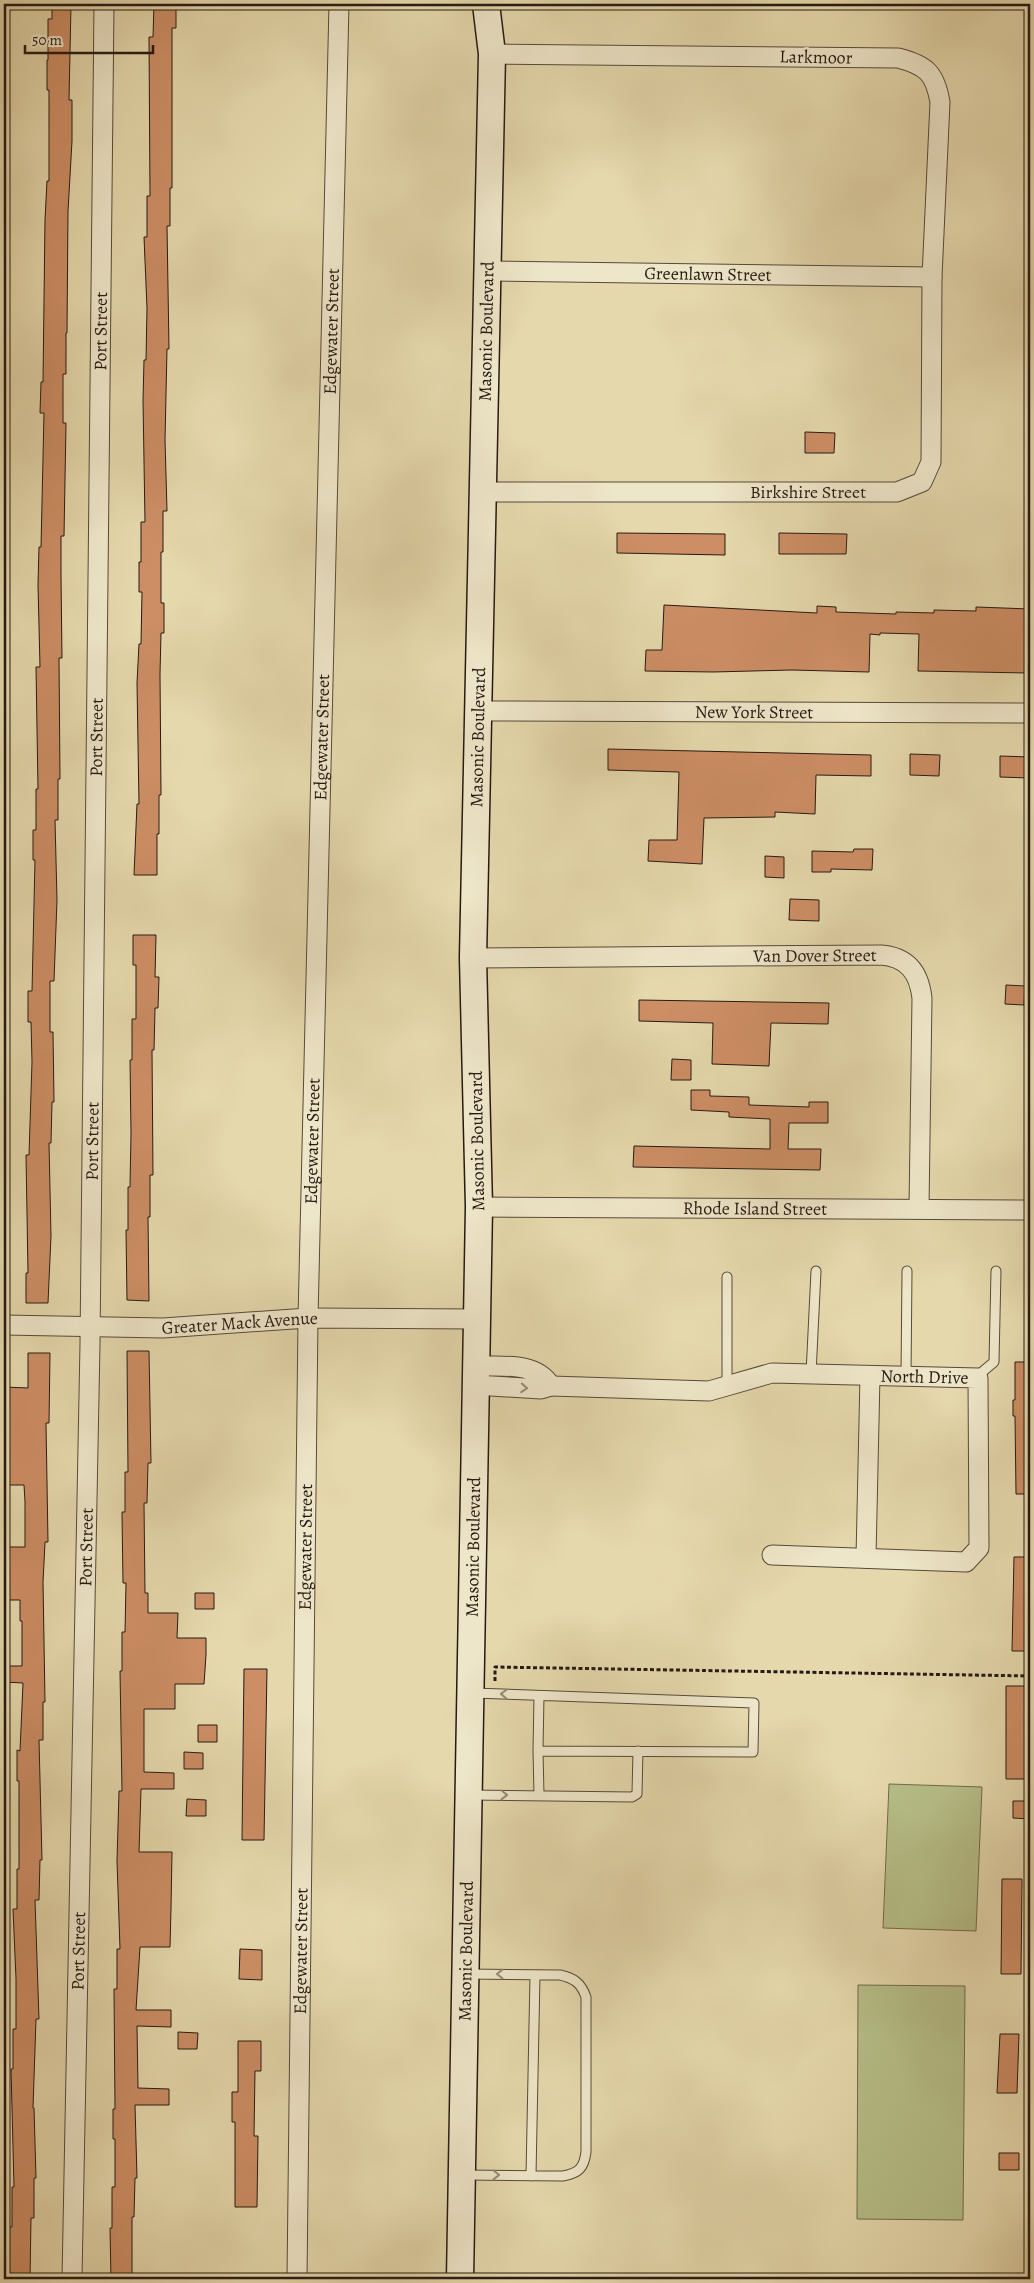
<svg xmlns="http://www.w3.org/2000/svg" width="1034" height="2283" viewBox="0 0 1034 2283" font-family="Alegreya,serif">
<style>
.green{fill:#b6be88;stroke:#6e6c4e}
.building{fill:#cd8e65;stroke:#261a14}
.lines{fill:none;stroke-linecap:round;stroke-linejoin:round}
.lane-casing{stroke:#564a3a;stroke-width:11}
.street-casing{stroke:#564a3a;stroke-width:21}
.secondary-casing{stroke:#261a14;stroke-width:29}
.path{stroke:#261a14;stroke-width:3;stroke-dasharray:4 2.5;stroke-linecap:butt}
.lane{stroke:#eee6c9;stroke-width:9}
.street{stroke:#eee6c9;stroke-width:19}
.secondary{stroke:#eee6c9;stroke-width:26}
.oneway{stroke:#948a78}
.labels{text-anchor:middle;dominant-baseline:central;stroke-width:5;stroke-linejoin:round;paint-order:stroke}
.street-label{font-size:18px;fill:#261a14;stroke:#eee6c9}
</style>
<rect width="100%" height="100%" fill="#e5d8ac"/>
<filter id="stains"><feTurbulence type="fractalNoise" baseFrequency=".004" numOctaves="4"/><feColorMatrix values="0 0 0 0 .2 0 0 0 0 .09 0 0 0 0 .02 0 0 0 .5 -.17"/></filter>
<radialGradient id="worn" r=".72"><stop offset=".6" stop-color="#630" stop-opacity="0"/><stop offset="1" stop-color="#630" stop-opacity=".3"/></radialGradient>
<path class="green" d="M 889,1784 L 982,1787 L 976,1931 L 883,1928 Z
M 858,1985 L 965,1986 L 963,2220 L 857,2219 Z
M 813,2275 L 951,2278 L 951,2279 L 813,2279 Z"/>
<path class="building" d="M 52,4 L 71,4 L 69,100 L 72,100 L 72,141 L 68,211 L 67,333 L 66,333 L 66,374 L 63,374 L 63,423 L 66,423 L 64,536 L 61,536 L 61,577 L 62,658 L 59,658 L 60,779 L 58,779 L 58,820 L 55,820 L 57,900 L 54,981 L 50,981 L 50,1032 L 53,1032 L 54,1102 L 52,1102 L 51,1143 L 49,1143 L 51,1236 L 48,1303 L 26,1303 L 26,1273 L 28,1273 L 26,1155 L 29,1155 L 32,1062 L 31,1022 L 28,1022 L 28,991 L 32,991 L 35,860 L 33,860 L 33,830 L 36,830 L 36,789 L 38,789 L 36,667 L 40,667 L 38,585 L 39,547 L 41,547 L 44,413 L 40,413 L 41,382 L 43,382 L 45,220 L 47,181 L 49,181 L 49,90 L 47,90 L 47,60 L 48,60 L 48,19 L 52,19 Z
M 154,4 L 176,4 L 176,28 L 172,28 L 172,188 L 170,188 L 170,226 L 167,226 L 169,349 L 167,349 L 165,440 L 167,511 L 163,511 L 163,552 L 161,552 L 161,603 L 164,603 L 164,633 L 161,633 L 160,674 L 161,795 L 159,795 L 159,834 L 157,834 L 157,875 L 134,875 L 137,804 L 139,804 L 137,683 L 139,644 L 141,644 L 142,592 L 139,592 L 139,562 L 141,562 L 141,522 L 145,522 L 143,400 L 144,360 L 146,360 L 147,308 L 144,237 L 147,237 L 147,196 L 150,196 L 149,37 L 153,37 Z
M 805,432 L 835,433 L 834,453 L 805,453 Z
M 617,533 L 725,534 L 725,555 L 617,553 Z
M 779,533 L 847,534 L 846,554 L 779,554 Z
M 664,605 L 817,613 L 817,606 L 836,607 L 836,612 L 896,614 L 896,612 L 934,613 L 934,610 L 976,611 L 976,607 L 1030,609 L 1028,673 L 918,671 L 919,634 L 880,633 L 880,635 L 870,634 L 869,672 L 792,670 L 713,672 L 645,671 L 646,650 L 662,650 Z
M 608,749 L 871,755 L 871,776 L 816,775 L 815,814 L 775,812 L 775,817 L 704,818 L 702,864 L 648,861 L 649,840 L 677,840 L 679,772 L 608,770 Z
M 910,754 L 940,755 L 939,776 L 910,775 Z
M 1000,756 L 1030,757 L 1029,778 L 1000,777 Z
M 854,849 L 873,849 L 872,870 L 831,869 L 831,872 L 812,872 L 812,851 L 853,852 Z
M 765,856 L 784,857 L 784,878 L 765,877 Z
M 790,899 L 819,900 L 819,921 L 789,920 Z
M 133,935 L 156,935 L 155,977 L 159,977 L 158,1008 L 155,1008 L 154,1050 L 152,1050 L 153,1175 L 150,1175 L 150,1217 L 148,1217 L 149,1301 L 127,1300 L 126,1230 L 128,1230 L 128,1187 L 130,1187 L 131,1133 L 130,1060 L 132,1060 L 132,1019 L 136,1019 L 136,965 L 133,965 Z
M 1006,985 L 1025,986 L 1024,1005 L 1005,1004 Z
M 639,1000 L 829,1003 L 828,1024 L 771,1023 L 769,1066 L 712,1064 L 713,1023 L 639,1021 Z
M 672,1059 L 691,1060 L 691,1080 L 671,1080 Z
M 691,1090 L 710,1090 L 710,1096 L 749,1097 L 749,1105 L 809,1107 L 809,1102 L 828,1102 L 828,1123 L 789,1123 L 788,1149 L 821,1149 L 820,1170 L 633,1167 L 634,1146 L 770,1149 L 770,1119 L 729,1117 L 729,1112 L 691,1110 Z
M 127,1351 L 149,1351 L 151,1463 L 148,1463 L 147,1503 L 144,1503 L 145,1593 L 148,1593 L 148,1613 L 178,1613 L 177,1638 L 206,1638 L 206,1655 L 204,1684 L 175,1684 L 175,1709 L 144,1709 L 144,1772 L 174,1773 L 174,1789 L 141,1789 L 139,1852 L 172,1852 L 171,1908 L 170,1947 L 140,1947 L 136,2010 L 171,2010 L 171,2027 L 137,2026 L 138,2088 L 169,2089 L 169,2105 L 135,2105 L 137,2178 L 135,2178 L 134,2217 L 132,2217 L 132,2279 L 111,2279 L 110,2228 L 112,2228 L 112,2187 L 115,2187 L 115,2139 L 113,2139 L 113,2109 L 115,2109 L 114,1989 L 117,1989 L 117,1949 L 120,1949 L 117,1861 L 119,1791 L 122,1791 L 120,1671 L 122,1671 L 122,1632 L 125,1632 L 126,1583 L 123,1583 L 122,1512 L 125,1512 L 125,1472 L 128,1472 Z
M 28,1353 L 50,1353 L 49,1423 L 46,1423 L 48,1542 L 45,1542 L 43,1582 L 45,1702 L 43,1702 L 43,1740 L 39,1740 L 42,1860 L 40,1860 L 39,1900 L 35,1900 L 39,2019 L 36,2019 L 33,2108 L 34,2108 L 36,2178 L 34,2178 L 34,2218 L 31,2218 L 30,2279 L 10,2279 L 8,2227 L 12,2227 L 12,2187 L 14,2187 L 11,2069 L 13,2069 L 13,2029 L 16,2029 L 16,1979 L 13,1909 L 17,1909 L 17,1869 L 19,1869 L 19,1781 L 17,1781 L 17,1750 L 20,1751 L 23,1683 L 4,1682 L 4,1666 L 22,1666 L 22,1621 L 20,1621 L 20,1600 L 4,1600 L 4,1547 L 25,1547 L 25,1502 L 24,1485 L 4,1485 L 4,1387 L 28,1388 Z
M 1015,1362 L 1030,1362 L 1030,1494 L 1016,1494 L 1015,1416 L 1013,1416 L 1013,1400 L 1015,1400 Z
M 1014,1557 L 1030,1557 L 1030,1651 L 1012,1651 Z
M 195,1593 L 214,1593 L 214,1609 L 195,1609 Z
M 244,1669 L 267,1669 L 264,1840 L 242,1840 Z
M 1006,1686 L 1025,1686 L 1025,1779 L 1006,1779 Z
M 198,1725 L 217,1725 L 217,1742 L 198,1742 Z
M 184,1752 L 203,1753 L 203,1769 L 184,1769 Z
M 187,1799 L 206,1800 L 206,1816 L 186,1816 Z
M 1013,1801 L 1030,1801 L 1030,1819 L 1013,1818 Z
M 1002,1879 L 1022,1879 L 1021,1974 L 1001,1974 Z
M 240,1949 L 262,1950 L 262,1980 L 239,1979 Z
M 178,2032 L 198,2033 L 197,2049 L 178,2049 Z
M 1000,2034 L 1019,2034 L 1017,2093 L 997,2093 Z
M 238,2041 L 261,2041 L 261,2071 L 255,2071 L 254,2136 L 258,2136 L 257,2207 L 235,2207 L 235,2122 L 232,2122 L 232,2092 L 238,2092 Z
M 999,2153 L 1019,2153 L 1019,2170 L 999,2170 Z"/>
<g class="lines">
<defs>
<path id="lane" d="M 727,1277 L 727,1386
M 811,1374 L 816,1271
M 906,1376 L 907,1271
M 975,1378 L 994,1362 L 996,1271
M 473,1693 L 754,1703 L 753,1752 L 538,1751 L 539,1696
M 538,1751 L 539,1795
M 471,1795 L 632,1797 L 637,1794 L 638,1751
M 464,2175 L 563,2176 C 579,2173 584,2168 586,2152 L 586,1997 C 581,1983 574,1978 560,1975 L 467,1974
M 531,2176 L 535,1975"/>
<g id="street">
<path id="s1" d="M 486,271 L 932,277"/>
<path id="s2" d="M 484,492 L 897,492 L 922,482 L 931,462 L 932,277 L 940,102 C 935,73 926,65 898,58 L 492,54"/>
<path id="s3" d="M 479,711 L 1030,713"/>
<path id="s4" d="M 473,958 L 881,955 C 907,957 919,972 922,998 L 919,1208"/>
<path id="s5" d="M 479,1207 L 1030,1210"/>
<path id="s6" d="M 4,1325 L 163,1328 L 308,1318 L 476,1319"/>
<path d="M 475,1385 L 541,1389 L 551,1386 C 535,1361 503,1367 476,1366"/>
<path id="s7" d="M 551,1386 L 709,1391 L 772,1373 L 978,1378 L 979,1548 L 966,1562 L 772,1555"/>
<path d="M 866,1558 L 870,1376"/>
<path id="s8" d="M 72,2279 L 90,1344 L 104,4"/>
<path id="s9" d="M 297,2279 L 308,1318 L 339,4"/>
</g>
<g id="secondary">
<path id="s10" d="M 460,2279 L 479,1207 L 473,958 L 492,54 L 486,4"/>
</g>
</defs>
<use href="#lane" class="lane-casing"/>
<use href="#street" class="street-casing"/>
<use href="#secondary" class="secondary-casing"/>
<path class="path" d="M 495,1681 L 495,1667 L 1030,1676"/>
<use href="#lane" class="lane"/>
<use href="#street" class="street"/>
<use href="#secondary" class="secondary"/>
</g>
<defs><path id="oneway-chevron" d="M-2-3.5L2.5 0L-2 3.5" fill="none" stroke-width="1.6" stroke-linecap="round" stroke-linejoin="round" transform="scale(1.25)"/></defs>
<g class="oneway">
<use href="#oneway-chevron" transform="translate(524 1388) rotate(4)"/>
<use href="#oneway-chevron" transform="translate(504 1694) rotate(-178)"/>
<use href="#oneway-chevron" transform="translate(504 1795) rotate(1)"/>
<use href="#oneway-chevron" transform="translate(500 1974) rotate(180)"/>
<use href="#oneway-chevron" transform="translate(496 2175) rotate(1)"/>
</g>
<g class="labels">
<g class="street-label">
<text transform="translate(816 57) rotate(1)">Larkmoor</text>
<text stroke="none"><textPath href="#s1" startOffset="222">Greenlawn Street</textPath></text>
<text stroke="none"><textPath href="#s10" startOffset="1948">Masonic Boulevard</textPath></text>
<text stroke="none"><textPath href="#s8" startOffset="1948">Port Street</textPath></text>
<text stroke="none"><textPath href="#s9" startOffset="1948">Edgewater Street</textPath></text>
<text stroke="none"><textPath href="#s2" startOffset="324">Birkshire Street</textPath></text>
<text stroke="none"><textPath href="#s3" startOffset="275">New York Street</textPath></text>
<text stroke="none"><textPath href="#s10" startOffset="1542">Masonic Boulevard</textPath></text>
<text stroke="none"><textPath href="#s8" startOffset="1542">Port Street</textPath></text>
<text stroke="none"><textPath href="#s9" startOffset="1542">Edgewater Street</textPath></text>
<text stroke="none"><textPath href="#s4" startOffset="342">Van Dover Street</textPath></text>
<text stroke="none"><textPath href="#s9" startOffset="1138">Edgewater Street</textPath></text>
<text transform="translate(477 1141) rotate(-91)">Masonic Boulevard</text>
<text stroke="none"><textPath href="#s8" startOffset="1138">Port Street</textPath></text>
<text stroke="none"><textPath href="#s5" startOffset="276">Rhode Island Street</textPath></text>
<text stroke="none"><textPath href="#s6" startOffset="236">Greater Mack Avenue</textPath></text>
<text stroke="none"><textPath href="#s7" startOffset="376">North Drive</textPath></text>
<text stroke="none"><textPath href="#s9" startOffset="732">Edgewater Street</textPath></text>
<text stroke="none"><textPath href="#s10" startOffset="732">Masonic Boulevard</textPath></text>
<text stroke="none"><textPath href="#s8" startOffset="732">Port Street</textPath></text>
<text stroke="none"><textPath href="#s8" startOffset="328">Port Street</textPath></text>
<text stroke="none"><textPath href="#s9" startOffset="328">Edgewater Street</textPath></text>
<text stroke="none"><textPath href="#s10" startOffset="328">Masonic Boulevard</textPath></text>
</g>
</g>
<rect width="1034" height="2283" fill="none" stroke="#e5d8ac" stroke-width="20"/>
<rect x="5" y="5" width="1024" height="2273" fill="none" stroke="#261a14" stroke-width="2.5"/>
<rect x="10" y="10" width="1014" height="2263" fill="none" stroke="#261a14"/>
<path d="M25 45v8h128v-8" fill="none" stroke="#261a14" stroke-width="2.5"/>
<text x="32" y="45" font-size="15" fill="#261a14" stroke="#eee6c9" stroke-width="4" paint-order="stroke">50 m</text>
<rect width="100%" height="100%" filter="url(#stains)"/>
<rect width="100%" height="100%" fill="url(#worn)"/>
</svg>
